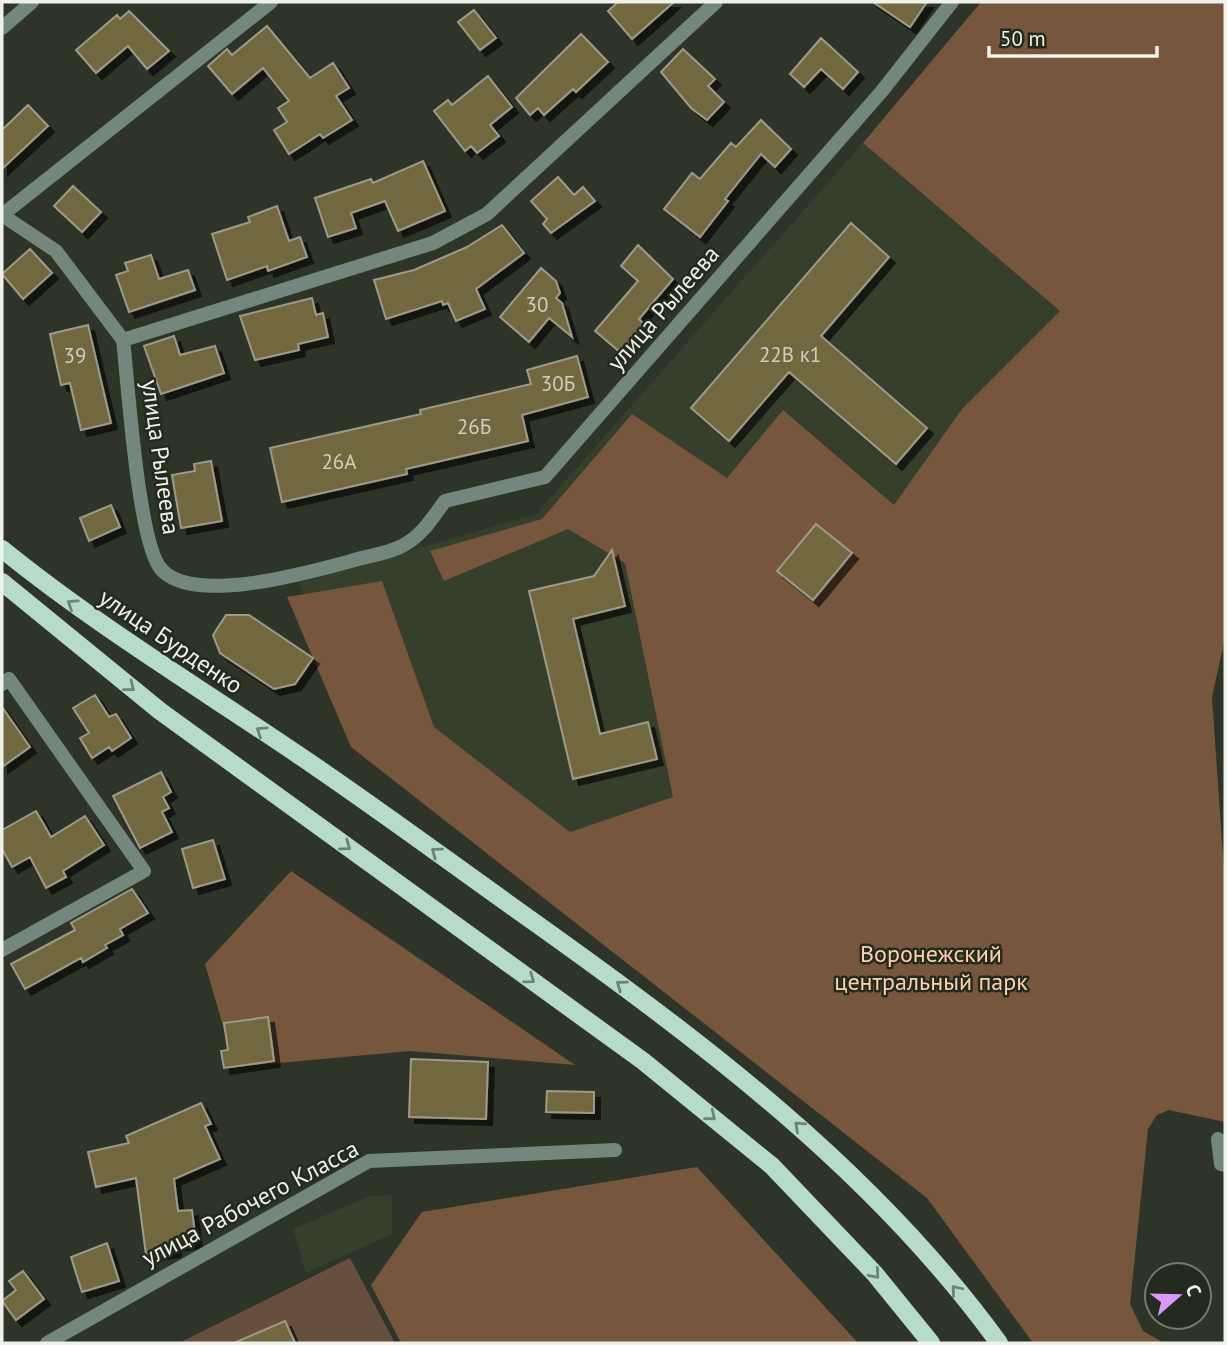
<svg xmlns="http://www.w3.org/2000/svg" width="1227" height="1345" viewBox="0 0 1227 1345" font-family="'PT Sans',sans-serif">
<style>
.built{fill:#363e2c}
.green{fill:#674f3d}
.forest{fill:#76563d}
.building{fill:#726741;stroke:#9e9a8a;stroke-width:2;filter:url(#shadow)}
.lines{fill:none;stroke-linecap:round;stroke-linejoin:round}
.pedestrian{stroke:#74877d;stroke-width:14}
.minor{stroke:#74877d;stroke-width:14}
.primary{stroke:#b6dcc9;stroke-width:18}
.oneway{stroke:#6d8374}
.labels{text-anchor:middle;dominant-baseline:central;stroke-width:5;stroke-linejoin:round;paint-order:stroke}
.number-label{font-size:21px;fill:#cfcfc0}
.street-label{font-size:24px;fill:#eef2ea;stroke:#242a1e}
.park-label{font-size:24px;fill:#ffd0ae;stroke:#242a1e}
</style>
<defs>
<filter id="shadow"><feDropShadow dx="6" dy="6" stdDeviation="0" flood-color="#0009"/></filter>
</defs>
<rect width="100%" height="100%" fill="#2e3428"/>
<path class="built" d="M 863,143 L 1060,311 L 692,794 L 519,852 L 356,724 L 299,583 L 536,514 Z
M 392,1195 L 392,1234 L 306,1273 L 293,1229 L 369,1196 Z"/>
<path class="green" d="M 350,1258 L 395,1343 L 179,1343 Z"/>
<path class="forest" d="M 981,2 L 1225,2 L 1225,638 L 1212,697 L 1225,885 L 1225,1122 L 1169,1110 L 1157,1115 L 1148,1129 L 1130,1304 L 1143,1331 L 1164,1343 L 1033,1343 L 927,1198 L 351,747 L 287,597 L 382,581 L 434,727 L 570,832 L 673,797 L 625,563 L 568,529 L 444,581 L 430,551 L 542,519 L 632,414 L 727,478 L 783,410 L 894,505 L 962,409 L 1060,311 L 863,143 Z
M 291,871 L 575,1065 L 410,1051 L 235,1067 L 205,964 Z
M 697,1167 L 858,1343 L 401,1343 L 371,1285 L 422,1212 Z"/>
<path class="building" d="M 618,2 L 674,2 L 632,39 L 608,11 Z
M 873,2 L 927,2 L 910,27 Z
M 474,10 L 496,38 L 480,50 L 458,22 Z
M 129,11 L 169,51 L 147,69 L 128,46 L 96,73 L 76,50 L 117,15 L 120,19 Z
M 267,26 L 310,78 L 333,63 L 349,88 L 336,96 L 352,120 L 323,138 L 320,134 L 289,154 L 274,130 L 287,122 L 278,108 L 289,101 L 263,68 L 232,94 L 208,66 L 227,49 L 232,55 Z
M 581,34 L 608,62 L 576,92 L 573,89 L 544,115 L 538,108 L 530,115 L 516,98 Z
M 821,38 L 858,72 L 843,89 L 821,69 L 804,87 L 790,74 Z
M 683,49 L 715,79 L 708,86 L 724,102 L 707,120 L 691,108 L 661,72 Z
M 488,76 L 512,107 L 490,125 L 499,136 L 477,153 L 471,146 L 465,151 L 434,111 L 448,100 L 452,105 Z
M 28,105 L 48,126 L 2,169 L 2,130 Z
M 761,120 L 791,149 L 775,167 L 761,154 L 725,199 L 728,201 L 700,237 L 664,209 L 692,173 L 700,179 L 731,143 L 736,147 Z
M 423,161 L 445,211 L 398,231 L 385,201 L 351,213 L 356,228 L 328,237 L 315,198 L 371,179 L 373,183 Z
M 558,177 L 574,195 L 583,187 L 595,201 L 551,233 L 543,224 L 547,219 L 531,201 Z
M 73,186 L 101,212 L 82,232 L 54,206 Z
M 277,206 L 289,241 L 300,237 L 307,257 L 268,271 L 267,266 L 227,280 L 212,234 L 250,222 L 248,217 Z
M 851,223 L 889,257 L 821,336 L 927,428 L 896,464 L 789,372 L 729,441 L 691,408 Z
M 502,225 L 524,253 L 476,289 L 485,309 L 456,321 L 448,303 L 443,305 L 442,301 L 386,319 L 374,280 L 414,270 L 467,247 Z
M 638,245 L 673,279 L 639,319 L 645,325 L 621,353 L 595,331 L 638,281 L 621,266 Z
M 30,249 L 52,273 L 23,299 L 2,274 Z
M 151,255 L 159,279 L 188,270 L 195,290 L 129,312 L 116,275 L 128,271 L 125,263 Z
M 541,268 L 556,281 L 560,293 L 556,298 L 562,303 L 572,337 L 549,318 L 529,342 L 500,317 Z
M 312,298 L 316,315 L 323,313 L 328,337 L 298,344 L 299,350 L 255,360 L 240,316 Z
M 88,325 L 111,423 L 81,430 L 70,383 L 61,385 L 50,334 Z
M 174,336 L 180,355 L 215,346 L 224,373 L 161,394 L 144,346 Z
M 577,356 L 588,397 L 522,415 L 528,441 L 406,469 L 407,474 L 282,502 L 270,448 L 421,414 L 420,410 L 531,384 L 527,370 Z
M 211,461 L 222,521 L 181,528 L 172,475 L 195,471 L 194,464 Z
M 111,505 L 120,527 L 89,541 L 80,518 Z
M 816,524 L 852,553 L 813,600 L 777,571 Z
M 612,550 L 625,606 L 573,619 L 600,734 L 648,722 L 657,759 L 573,779 L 529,591 L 594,576 Z
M 226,615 L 249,615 L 313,658 L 295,684 L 274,689 L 220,653 L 213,635 Z
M 95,695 L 109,717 L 116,714 L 131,738 L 112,751 L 109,747 L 92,758 L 80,738 L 89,733 L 73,708 Z
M 2,707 L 30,747 L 2,767 Z
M 161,772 L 171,792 L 163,797 L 169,808 L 162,812 L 172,832 L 140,848 L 113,796 Z
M 36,811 L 51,837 L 85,816 L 104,845 L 63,871 L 66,877 L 46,888 L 30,857 L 12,867 L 2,849 L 2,830 Z
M 213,840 L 225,879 L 193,888 L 182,849 Z
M 132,889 L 148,913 L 120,929 L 123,935 L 105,945 L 107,948 L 83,962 L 81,958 L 25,989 L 11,964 L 75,930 L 71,923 Z
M 268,1017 L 274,1061 L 224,1068 L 221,1051 L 228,1050 L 224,1023 Z
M 411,1059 L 488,1062 L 486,1119 L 409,1117 Z
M 547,1091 L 594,1092 L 594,1113 L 546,1112 Z
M 201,1103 L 211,1124 L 205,1126 L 220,1159 L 174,1179 L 178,1211 L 192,1210 L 196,1242 L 174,1245 L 175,1251 L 146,1255 L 136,1178 L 96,1187 L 88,1152 L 129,1143 L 126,1136 Z
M 107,1243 L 119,1281 L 82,1292 L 71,1257 Z
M 23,1271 L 44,1299 L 16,1320 L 2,1301 L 16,1290 L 9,1281 Z
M 285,1321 L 295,1343 L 234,1343 Z"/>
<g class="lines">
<path class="pedestrian" d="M 1218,1139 L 1221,1164 L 1225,1165"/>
<path class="minor" d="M 2,28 L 32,2
M 2,215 L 271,2
M 2,215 L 56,251 L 123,340
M 123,340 C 128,382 138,543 161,569 C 193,606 310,572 351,561 C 367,556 387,554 402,546 C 422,536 432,518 445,501 L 545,477 L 882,91 L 952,2
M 123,340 L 433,243 L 487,214 L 716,2
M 2,684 L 9,679 L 144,871 L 2,950
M 47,1343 L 369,1161 L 615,1150"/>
<path class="primary" d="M 2,549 C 102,630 213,696 319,769 C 392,819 462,871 534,922 C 705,1044 874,1171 999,1343
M 2,582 L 160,711 L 643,1061 L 772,1166 L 875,1274 L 931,1343"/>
</g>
<defs><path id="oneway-chevron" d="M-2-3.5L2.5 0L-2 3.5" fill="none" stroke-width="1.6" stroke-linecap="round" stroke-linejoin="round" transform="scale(1.75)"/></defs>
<g class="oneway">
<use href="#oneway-chevron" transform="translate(72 604) rotate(-146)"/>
<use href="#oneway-chevron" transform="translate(130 687) rotate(38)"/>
<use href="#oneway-chevron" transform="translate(261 731) rotate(-146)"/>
<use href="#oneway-chevron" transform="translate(346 846) rotate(36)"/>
<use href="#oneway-chevron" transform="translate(436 852) rotate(-144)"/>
<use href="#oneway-chevron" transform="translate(530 979) rotate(36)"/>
<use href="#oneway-chevron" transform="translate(621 985) rotate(-144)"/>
<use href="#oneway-chevron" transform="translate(711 1116) rotate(39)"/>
<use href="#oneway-chevron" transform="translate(799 1126) rotate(-138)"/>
<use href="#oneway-chevron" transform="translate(875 1274) rotate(49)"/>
<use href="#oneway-chevron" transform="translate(956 1290) rotate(-130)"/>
</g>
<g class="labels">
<g class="number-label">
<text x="537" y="304">30</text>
<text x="790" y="354">22В к1</text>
<text x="75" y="355">39</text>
<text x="558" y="383">30Б</text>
<text x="474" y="426">26Б</text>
<text x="339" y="461">26А</text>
</g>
<g class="street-label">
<text transform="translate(663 308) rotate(-49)">улица Рылеева</text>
<text transform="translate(161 457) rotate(82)">улица Рылеева</text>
<text transform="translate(171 641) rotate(34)">улица Бурденко</text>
<text transform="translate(250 1203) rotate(-28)">улица Рабочего Класса</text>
</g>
<g class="park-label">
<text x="931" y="953">Воронежский<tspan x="931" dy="28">центральный парк</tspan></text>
</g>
</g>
<rect width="1227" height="1345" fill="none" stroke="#eef2ea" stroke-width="7"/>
<g transform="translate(1178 1296) rotate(70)"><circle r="33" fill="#242a1e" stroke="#757a70" stroke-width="2"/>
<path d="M0-5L12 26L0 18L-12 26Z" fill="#d89af8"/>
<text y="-10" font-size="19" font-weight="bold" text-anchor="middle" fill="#eef2ea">С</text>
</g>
<path d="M989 46v10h168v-10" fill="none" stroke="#eef2ea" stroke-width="3.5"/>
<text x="1000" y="46" font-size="21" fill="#eef2ea" stroke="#242a1e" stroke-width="5" paint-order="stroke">50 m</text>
</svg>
